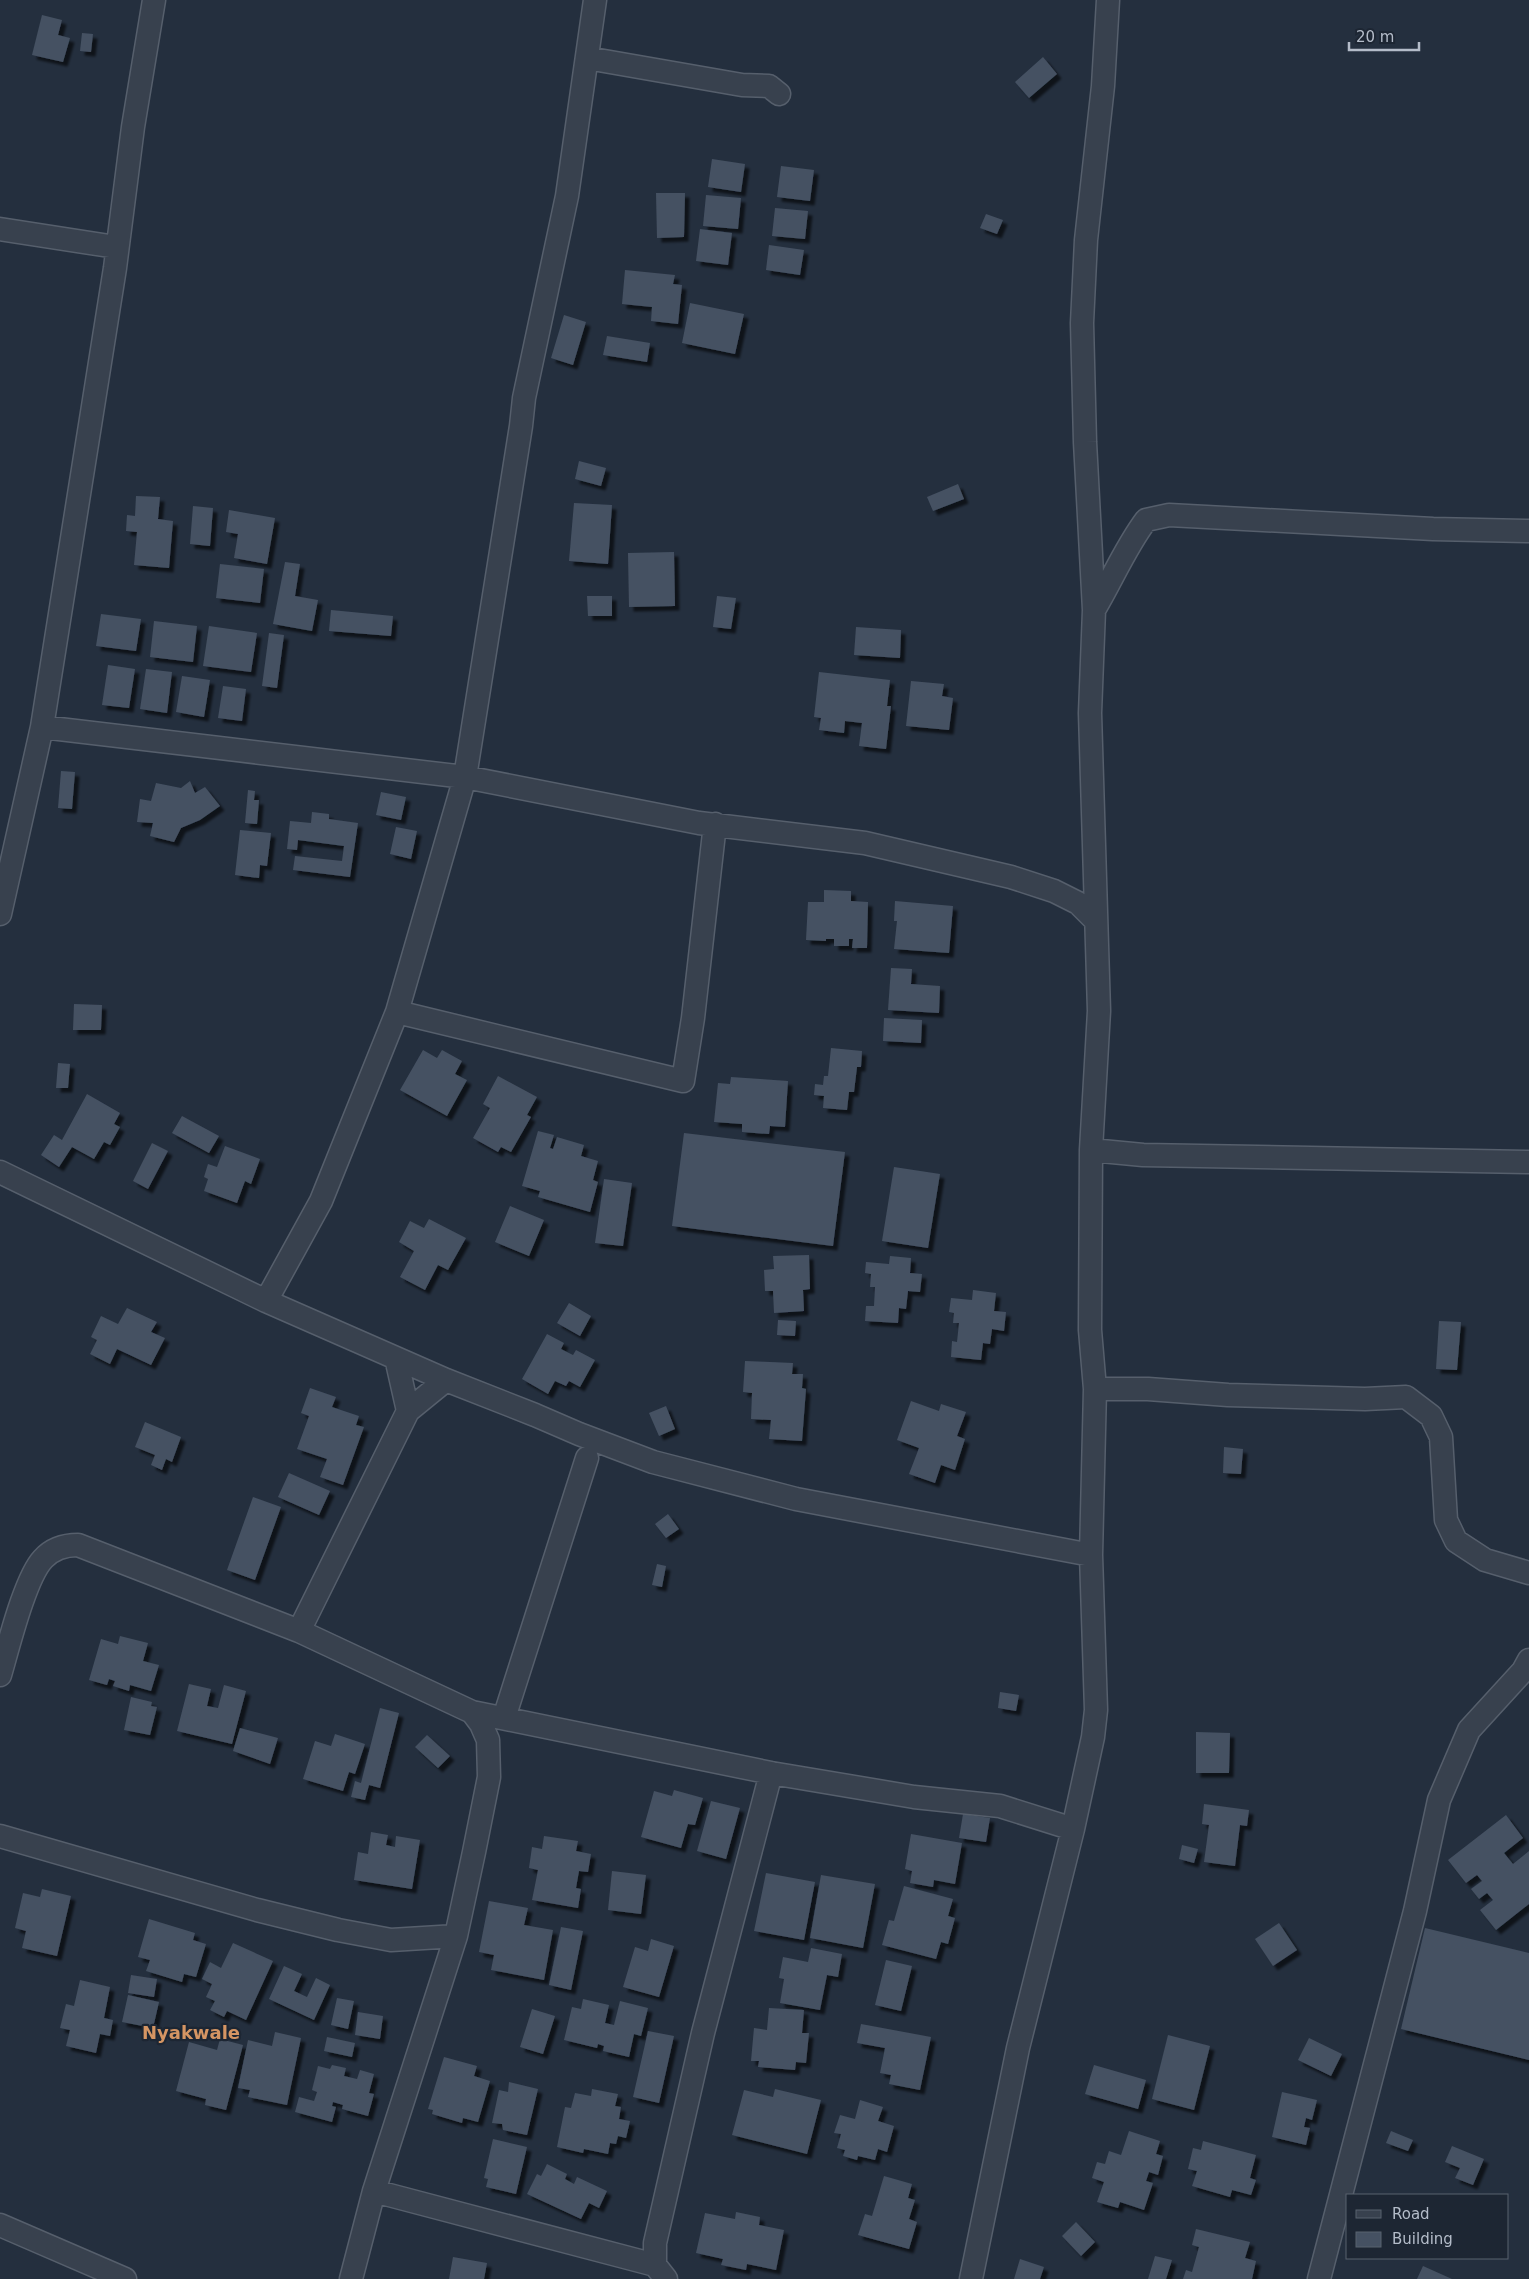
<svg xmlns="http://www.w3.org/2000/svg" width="1529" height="2279" viewBox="0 0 1529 2279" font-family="'DejaVu Sans',sans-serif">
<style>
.building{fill:#455162;filter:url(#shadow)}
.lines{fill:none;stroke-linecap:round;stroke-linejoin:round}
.minor-casing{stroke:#565f6c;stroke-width:25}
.minor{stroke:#38414e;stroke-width:22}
.labels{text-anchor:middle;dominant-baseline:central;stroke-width:4.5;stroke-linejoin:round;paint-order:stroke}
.quarter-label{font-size:18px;font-weight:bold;fill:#d59563;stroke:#1d2633}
</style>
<defs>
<filter id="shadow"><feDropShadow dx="4.5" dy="4.5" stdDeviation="1" flood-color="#0009"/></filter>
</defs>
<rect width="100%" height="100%" fill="#242f3e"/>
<path class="building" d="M 42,15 L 62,20 L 58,35 L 70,38 L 63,62 L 32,55 Z
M 82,33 L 93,34 L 91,52 L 80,51 Z
M 1043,57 L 1057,74 L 1029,98 L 1015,82 Z
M 712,159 L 745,164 L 741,192 L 708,187 Z
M 781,166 L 814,170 L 810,201 L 777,197 Z
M 656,193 L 685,193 L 684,237 L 657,238 Z
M 706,195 L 741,198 L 738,229 L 703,226 Z
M 775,208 L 808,211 L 805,239 L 772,236 Z
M 986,214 L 1003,220 L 997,234 L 980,228 Z
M 700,229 L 732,233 L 728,265 L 696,261 Z
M 769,245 L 804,250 L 800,275 L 766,270 Z
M 625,270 L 675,275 L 673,284 L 682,285 L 678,324 L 651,321 L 652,307 L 622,304 Z
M 690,303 L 744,314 L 735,354 L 682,343 Z
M 564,315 L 586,322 L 573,365 L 551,358 Z
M 607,336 L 650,343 L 647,362 L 603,355 Z
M 579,461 L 606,468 L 601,486 L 575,479 Z
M 958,484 L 964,499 L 933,511 L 927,497 Z
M 136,496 L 160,497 L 158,519 L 173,521 L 169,568 L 134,565 L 137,532 L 126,531 L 127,515 L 135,516 Z
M 574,503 L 612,505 L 608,564 L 569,561 Z
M 193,506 L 213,508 L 210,546 L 190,544 Z
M 229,510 L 275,518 L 267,564 L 234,558 L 238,534 L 226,532 Z
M 674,552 L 675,606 L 629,607 L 628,553 Z
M 285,562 L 300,564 L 295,596 L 318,600 L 312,631 L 273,624 Z
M 220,564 L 264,569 L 260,603 L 216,598 Z
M 587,596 L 612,596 L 612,616 L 588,616 Z
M 717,596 L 736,598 L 731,629 L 713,627 Z
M 331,610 L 393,616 L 391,636 L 329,631 Z
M 101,614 L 141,619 L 136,651 L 96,646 Z
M 154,621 L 197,626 L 193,662 L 150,657 Z
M 209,626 L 257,633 L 251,672 L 203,666 Z
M 856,627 L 901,630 L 900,658 L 854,655 Z
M 269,633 L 284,635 L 277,688 L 262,686 Z
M 108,665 L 135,669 L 129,708 L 102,705 Z
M 146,669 L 172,672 L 167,713 L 140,709 Z
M 819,672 L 890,680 L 887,706 L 891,706 L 886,749 L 859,746 L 862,723 L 845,721 L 844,733 L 819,730 L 821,718 L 814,717 Z
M 182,676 L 210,680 L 204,717 L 176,712 Z
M 911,681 L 944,684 L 942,696 L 953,698 L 949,730 L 906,726 Z
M 223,686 L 246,689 L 242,721 L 218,718 Z
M 61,771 L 75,772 L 72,809 L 58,808 Z
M 190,781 L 195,793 L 205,787 L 220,806 L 200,820 L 181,828 L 174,842 L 150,836 L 153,823 L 137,822 L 140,799 L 151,801 L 156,783 L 181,788 Z
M 248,790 L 255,791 L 254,800 L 259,800 L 257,824 L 245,823 Z
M 381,792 L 406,797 L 401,820 L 376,815 Z
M 312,812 L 329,814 L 329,819 L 358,823 L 350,877 L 293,870 L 295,856 L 342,861 L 344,846 L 298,840 L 297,850 L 287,849 L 290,821 L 311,823 Z
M 396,827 L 417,831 L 411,859 L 390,854 Z
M 240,830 L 271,833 L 267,866 L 260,865 L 259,878 L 235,875 Z
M 824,890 L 851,891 L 851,901 L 868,902 L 867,948 L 852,948 L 853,939 L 849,939 L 849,946 L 834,946 L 834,939 L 826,939 L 826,941 L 806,940 L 808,902 L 824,902 Z
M 895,901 L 953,906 L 949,953 L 894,949 L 897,921 L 894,921 Z
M 891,968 L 912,969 L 911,984 L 940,986 L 939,1013 L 888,1010 Z
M 74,1004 L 102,1005 L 101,1030 L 73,1030 Z
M 884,1018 L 922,1020 L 921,1043 L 883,1041 Z
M 831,1048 L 862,1051 L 861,1067 L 857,1067 L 854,1092 L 849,1092 L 847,1110 L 823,1108 L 824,1096 L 814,1095 L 815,1084 L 823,1085 L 824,1076 L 828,1076 Z
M 423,1050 L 437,1058 L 442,1050 L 462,1061 L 455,1074 L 467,1080 L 447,1116 L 400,1090 Z
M 58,1063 L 70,1064 L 68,1088 L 56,1088 Z
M 498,1076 L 537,1097 L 527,1115 L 531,1117 L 511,1152 L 501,1147 L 498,1152 L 473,1138 L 490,1108 L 483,1104 Z
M 731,1077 L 788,1081 L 785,1127 L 770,1126 L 769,1134 L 742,1132 L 742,1124 L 714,1122 L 718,1083 L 730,1084 Z
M 87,1094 L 120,1113 L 114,1124 L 120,1127 L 110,1145 L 104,1142 L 94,1159 L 72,1147 L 59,1167 L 41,1155 L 54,1135 L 62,1140 Z
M 182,1116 L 219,1136 L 209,1153 L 172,1133 Z
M 538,1131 L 554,1135 L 550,1148 L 553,1149 L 557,1137 L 584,1145 L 581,1156 L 598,1161 L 593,1180 L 598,1182 L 590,1212 L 538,1197 L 540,1191 L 522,1186 Z
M 684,1133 L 845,1152 L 833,1246 L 672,1226 Z
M 152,1143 L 168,1151 L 148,1189 L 133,1181 Z
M 225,1146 L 260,1159 L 251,1184 L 245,1181 L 237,1203 L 204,1191 L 208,1179 L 204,1177 L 208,1164 L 217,1167 Z
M 894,1167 L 940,1174 L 928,1248 L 882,1241 Z
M 604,1179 L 632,1183 L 623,1246 L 595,1243 Z
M 510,1206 L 544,1220 L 529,1256 L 495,1242 Z
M 429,1219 L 466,1238 L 448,1270 L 438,1265 L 425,1290 L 400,1277 L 414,1251 L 399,1242 L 410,1221 L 424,1228 Z
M 809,1255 L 810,1289 L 803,1290 L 804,1311 L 774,1313 L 773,1291 L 765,1291 L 764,1270 L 774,1269 L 773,1256 Z
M 890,1256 L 911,1258 L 910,1273 L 922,1274 L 920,1292 L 908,1291 L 906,1309 L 899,1308 L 898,1323 L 865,1321 L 866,1306 L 874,1306 L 875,1287 L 870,1287 L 871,1274 L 865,1273 L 866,1262 L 889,1264 Z
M 973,1290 L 996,1293 L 994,1311 L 1006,1312 L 1004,1331 L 992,1329 L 990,1344 L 983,1343 L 981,1360 L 951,1357 L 952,1341 L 957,1342 L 959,1323 L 953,1323 L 954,1313 L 949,1312 L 951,1298 L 972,1300 Z
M 569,1303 L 591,1316 L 580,1336 L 557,1323 Z
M 127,1308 L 157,1322 L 151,1332 L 165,1338 L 151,1365 L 117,1349 L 110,1364 L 90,1354 L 97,1340 L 91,1337 L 101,1316 L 118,1324 Z
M 778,1320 L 796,1321 L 795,1336 L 777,1335 Z
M 1439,1321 L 1461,1322 L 1457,1370 L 1436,1369 Z
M 547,1334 L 564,1343 L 561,1349 L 573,1355 L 576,1350 L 595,1360 L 580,1387 L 569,1381 L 566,1386 L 555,1381 L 548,1394 L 522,1379 Z
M 745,1361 L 793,1363 L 792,1374 L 803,1374 L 802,1388 L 806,1389 L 802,1441 L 769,1439 L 771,1420 L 751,1419 L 752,1393 L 743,1392 Z
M 310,1388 L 336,1397 L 332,1407 L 359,1416 L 356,1425 L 364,1427 L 343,1485 L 320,1477 L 327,1459 L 297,1449 L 309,1416 L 301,1413 Z
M 911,1401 L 939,1411 L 941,1404 L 966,1412 L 957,1436 L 965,1439 L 955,1470 L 941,1465 L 935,1483 L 909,1474 L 919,1448 L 897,1440 Z
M 666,1406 L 675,1429 L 659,1436 L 649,1413 Z
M 145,1422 L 181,1437 L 172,1462 L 166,1459 L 162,1470 L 151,1465 L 155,1455 L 135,1447 Z
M 1224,1447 L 1243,1449 L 1241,1474 L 1223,1473 Z
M 289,1473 L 330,1491 L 319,1515 L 278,1497 Z
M 253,1497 L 281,1507 L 255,1580 L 227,1570 Z
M 668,1514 L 679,1529 L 666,1538 L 655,1524 Z
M 657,1564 L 666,1566 L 662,1587 L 652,1585 Z
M 120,1636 L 148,1643 L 143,1661 L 159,1665 L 151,1691 L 130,1685 L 129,1691 L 113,1686 L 115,1681 L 109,1679 L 107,1685 L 89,1680 L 101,1639 L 118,1644 Z
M 189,1684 L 211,1689 L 207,1706 L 218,1708 L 224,1685 L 246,1691 L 232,1744 L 177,1731 Z
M 1000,1692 L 1019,1695 L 1016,1711 L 998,1708 Z
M 131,1697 L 152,1702 L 151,1706 L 157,1707 L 150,1735 L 124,1730 Z
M 380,1708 L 399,1713 L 380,1788 L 369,1785 L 365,1800 L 351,1797 L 355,1781 L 361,1783 Z
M 240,1728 L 278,1738 L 270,1764 L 233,1751 Z
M 1196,1732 L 1230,1733 L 1229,1773 L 1196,1773 Z
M 335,1734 L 365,1744 L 355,1774 L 349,1772 L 343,1791 L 303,1779 L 315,1741 L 331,1746 Z
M 427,1735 L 450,1756 L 438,1768 L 415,1747 Z
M 674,1790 L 703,1798 L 695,1825 L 688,1824 L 681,1848 L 641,1837 L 654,1791 L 672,1796 Z
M 711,1801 L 740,1808 L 726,1859 L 697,1851 Z
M 1204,1804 L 1249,1810 L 1247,1826 L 1240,1825 L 1235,1866 L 1204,1862 L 1209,1825 L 1202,1824 Z
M 963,1814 L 990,1818 L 986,1842 L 959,1838 Z
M 1506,1815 L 1523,1838 L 1504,1853 L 1513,1864 L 1529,1851 L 1529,1904 L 1496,1930 L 1480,1910 L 1493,1900 L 1487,1893 L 1479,1899 L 1471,1889 L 1482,1881 L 1477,1875 L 1466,1883 L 1448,1860 Z
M 371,1832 L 388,1835 L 386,1845 L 395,1847 L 396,1836 L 420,1840 L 412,1889 L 354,1880 L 358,1852 L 368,1854 Z
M 911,1834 L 962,1843 L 955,1884 L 934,1880 L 933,1887 L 910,1883 L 912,1871 L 905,1869 Z
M 544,1836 L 578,1841 L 576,1851 L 591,1854 L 588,1872 L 579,1871 L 576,1888 L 581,1889 L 578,1908 L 532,1900 L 538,1870 L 529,1868 L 532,1847 L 542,1849 Z
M 1182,1845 L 1198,1849 L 1194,1863 L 1179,1859 Z
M 612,1871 L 646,1875 L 641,1914 L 608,1910 Z
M 766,1873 L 815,1882 L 804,1940 L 754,1931 Z
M 821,1875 L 875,1884 L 863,1948 L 810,1938 Z
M 904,1886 L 953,1899 L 948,1916 L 955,1918 L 948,1944 L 941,1942 L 936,1959 L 882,1945 L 889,1920 L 894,1921 Z
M 42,1889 L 71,1896 L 57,1956 L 22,1948 L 26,1931 L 15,1928 L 23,1893 L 40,1897 Z
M 489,1901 L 528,1908 L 524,1925 L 553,1930 L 544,1980 L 491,1970 L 494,1955 L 479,1952 Z
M 149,1919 L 195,1933 L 193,1940 L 206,1944 L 196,1977 L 184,1974 L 182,1982 L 146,1971 L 150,1960 L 138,1957 Z
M 1279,1923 L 1297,1950 L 1273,1966 L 1255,1939 Z
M 561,1927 L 583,1931 L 571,1990 L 549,1985 Z
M 1425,1928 L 1529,1953 L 1529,2060 L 1401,2029 Z
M 651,1939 L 674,1946 L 659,1997 L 623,1987 L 635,1947 L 648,1951 Z
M 233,1943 L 273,1961 L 246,2020 L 227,2011 L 224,2017 L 210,2010 L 215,2001 L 206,1997 L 212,1984 L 202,1979 L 210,1962 L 221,1968 Z
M 811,1948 L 842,1954 L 838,1977 L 827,1975 L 820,2010 L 780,2003 L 784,1979 L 779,1978 L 783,1957 L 808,1962 Z
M 886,1960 L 912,1966 L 901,2011 L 875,2005 Z
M 284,1966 L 302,1974 L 294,1991 L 307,1997 L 316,1978 L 330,1985 L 314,2020 L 269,1999 Z
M 131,1975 L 157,1979 L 154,1997 L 128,1993 Z
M 80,1980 L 110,1987 L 104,2018 L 113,2020 L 110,2036 L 100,2034 L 96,2053 L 66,2046 L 70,2030 L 60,2028 L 66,2004 L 74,2006 Z
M 128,1995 L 159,2002 L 153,2028 L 122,2022 Z
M 337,1998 L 354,2001 L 348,2029 L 331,2025 Z
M 583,1999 L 609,2005 L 605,2023 L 614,2025 L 620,2001 L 648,2008 L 641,2036 L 634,2034 L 629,2057 L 603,2051 L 604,2046 L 598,2044 L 597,2048 L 564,2040 L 572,2007 L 581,2009 Z
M 769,2008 L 804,2010 L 802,2033 L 809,2033 L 806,2063 L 796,2062 L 795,2070 L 758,2067 L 759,2061 L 751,2061 L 754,2028 L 767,2030 Z
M 532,2009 L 555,2016 L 543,2054 L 520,2047 Z
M 358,2012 L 383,2016 L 380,2039 L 355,2035 Z
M 861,2024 L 931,2037 L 920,2090 L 889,2084 L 891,2075 L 880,2073 L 885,2048 L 857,2043 Z
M 648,2031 L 674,2036 L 659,2103 L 633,2097 Z
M 275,2032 L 301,2038 L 287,2105 L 248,2097 L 250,2090 L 238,2088 L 248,2040 L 272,2046 Z
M 1168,2035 L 1210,2046 L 1194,2110 L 1152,2099 Z
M 327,2037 L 355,2043 L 352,2057 L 324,2051 Z
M 1309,2038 L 1342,2054 L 1331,2076 L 1298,2060 Z
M 220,2039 L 243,2045 L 226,2110 L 205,2105 L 206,2099 L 176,2091 L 189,2042 L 217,2050 Z
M 444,2057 L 477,2066 L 474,2076 L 490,2081 L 478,2122 L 463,2118 L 462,2123 L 432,2114 L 433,2110 L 428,2109 Z
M 332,2065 L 346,2068 L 344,2076 L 357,2079 L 360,2070 L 374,2074 L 369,2093 L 374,2094 L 368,2116 L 342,2109 L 343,2105 L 333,2102 L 332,2106 L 336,2107 L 332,2122 L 295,2112 L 299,2097 L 314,2101 L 317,2092 L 312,2090 L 318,2066 L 330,2069 Z
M 1094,2065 L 1146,2080 L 1138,2109 L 1085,2094 Z
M 509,2082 L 538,2089 L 527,2135 L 503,2130 L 502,2124 L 492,2123 L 499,2090 L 508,2092 Z
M 592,2089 L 618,2094 L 615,2106 L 621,2107 L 619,2119 L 630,2121 L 626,2138 L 618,2136 L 616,2144 L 610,2143 L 608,2154 L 584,2149 L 583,2153 L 557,2147 L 565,2107 L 571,2108 L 575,2093 L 591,2096 Z
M 775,2089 L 821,2100 L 807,2154 L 732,2135 L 744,2090 L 773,2097 Z
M 1282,2092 L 1317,2100 L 1312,2120 L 1306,2118 L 1304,2127 L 1310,2128 L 1306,2145 L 1272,2137 Z
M 860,2100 L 883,2107 L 878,2121 L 894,2126 L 887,2152 L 878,2149 L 875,2160 L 858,2156 L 857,2160 L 843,2156 L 845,2150 L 837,2148 L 841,2134 L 834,2133 L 840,2115 L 855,2119 Z
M 1129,2131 L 1160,2141 L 1156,2154 L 1163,2156 L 1158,2175 L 1149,2172 L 1146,2181 L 1153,2183 L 1144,2210 L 1120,2202 L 1118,2208 L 1097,2202 L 1104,2182 L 1092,2178 L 1097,2162 L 1105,2164 L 1109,2151 L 1121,2155 Z
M 1391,2131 L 1413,2140 L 1408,2151 L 1386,2143 Z
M 493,2139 L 527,2147 L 516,2194 L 486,2187 L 488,2179 L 484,2178 Z
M 1203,2141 L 1256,2155 L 1250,2178 L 1256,2180 L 1251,2195 L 1232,2190 L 1230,2197 L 1192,2186 L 1197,2171 L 1188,2169 L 1193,2148 L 1201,2150 Z
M 1452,2146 L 1484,2159 L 1473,2185 L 1455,2178 L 1460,2168 L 1445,2162 Z
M 547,2164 L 567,2174 L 565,2179 L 574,2184 L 577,2177 L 607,2191 L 599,2208 L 589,2203 L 581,2219 L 527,2194 L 537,2174 L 541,2176 Z
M 884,2176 L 912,2184 L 908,2198 L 915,2200 L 909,2219 L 917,2222 L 909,2249 L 858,2235 L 865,2214 L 872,2216 Z
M 736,2212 L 760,2217 L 759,2225 L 784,2230 L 776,2270 L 747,2264 L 746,2270 L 721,2265 L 723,2259 L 696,2253 L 705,2213 L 735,2219 Z
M 1076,2222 L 1095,2242 L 1081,2256 L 1062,2236 Z
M 1196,2229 L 1250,2242 L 1245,2258 L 1256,2261 L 1252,2279 L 1183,2279 L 1186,2270 L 1192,2272 L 1199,2247 L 1192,2245 Z
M 1155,2256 L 1172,2260 L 1166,2279 L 1148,2279 Z
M 453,2257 L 487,2263 L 484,2279 L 449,2279 Z
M 1020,2259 L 1044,2267 L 1040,2279 L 1014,2279 Z
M 1423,2266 L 1452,2279 L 1417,2279 Z"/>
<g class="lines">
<defs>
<path id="minor" d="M 587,58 L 742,85 L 769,86 L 779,94
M 0,229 L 116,247
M 1094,610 C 1112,580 1125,548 1146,520 L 1169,515 L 1433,529 L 1529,531
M 42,727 L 465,777 L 699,823 L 865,843 L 1011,877 L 1054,891 L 1078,903 L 1096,921
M 0,914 L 42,727 L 115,268 L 133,127 L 154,0
M 397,1012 L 683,1081 L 693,1018 L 715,824
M 1091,1150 L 1099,1011 L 1090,713 L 1094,610 L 1085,442 L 1082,323 L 1086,240 L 1103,86 L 1108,0
M 0,1172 L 266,1301 L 446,1380 L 535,1415 L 579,1434 L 653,1462 L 796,1499 L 1091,1555
M 266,1301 L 321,1201 L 397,1012 L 465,777 L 521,426 L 524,398 L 567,196 L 595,0
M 396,1358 L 408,1411
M 1095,1389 L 1148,1389 L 1228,1395 L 1365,1399 L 1406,1397 L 1431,1416 L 1441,1437 L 1446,1520 L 1456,1541 L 1485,1560 L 1529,1573
M 299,1631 L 408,1411 L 446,1380
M 0,1675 C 8,1648 25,1578 43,1559 C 52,1549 65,1545 78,1545 L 299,1631 L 472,1712 L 481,1724 L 488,1740 L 489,1777 L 474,1852 L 456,1936 L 374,2191 L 351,2279
M 472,1712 L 771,1773 L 914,1797 L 1000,1806 L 1073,1829
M 504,1718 L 587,1458
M 0,1836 L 257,1910 L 338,1930 L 391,1940 L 456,1936
M 374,2191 L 655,2265
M 0,2225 L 125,2279
M 666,2279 L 655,2265 L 655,2243 L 703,2033 L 771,1773
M 971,2279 L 1018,2048 L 1073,1829 L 1093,1737 L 1096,1710 L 1091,1555 L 1095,1389 L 1090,1330 L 1091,1150 L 1143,1155 L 1529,1162
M 1319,2279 L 1415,1911 L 1439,1800 L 1469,1730 L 1523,1671 L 1529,1660"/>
</defs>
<use href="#minor" class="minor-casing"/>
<use href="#minor" class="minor"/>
</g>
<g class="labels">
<g class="quarter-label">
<text x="191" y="2032">Nyakwale</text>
</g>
</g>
<rect x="1346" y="2194" width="162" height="65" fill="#1d2633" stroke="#59626f"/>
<rect x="1356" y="2210" width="25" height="8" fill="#38414e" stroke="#59626f"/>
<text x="1392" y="2219" font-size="15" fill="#b4bcc9">Road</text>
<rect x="1356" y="2232" width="25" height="15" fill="#455162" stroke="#59626f"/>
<text x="1392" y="2244" font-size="15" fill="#b4bcc9">Building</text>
<path d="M1349 42v8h70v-8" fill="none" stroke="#b4bcc9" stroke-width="2.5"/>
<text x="1356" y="42" font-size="15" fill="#b4bcc9" stroke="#1d2633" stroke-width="4" paint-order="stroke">20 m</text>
</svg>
